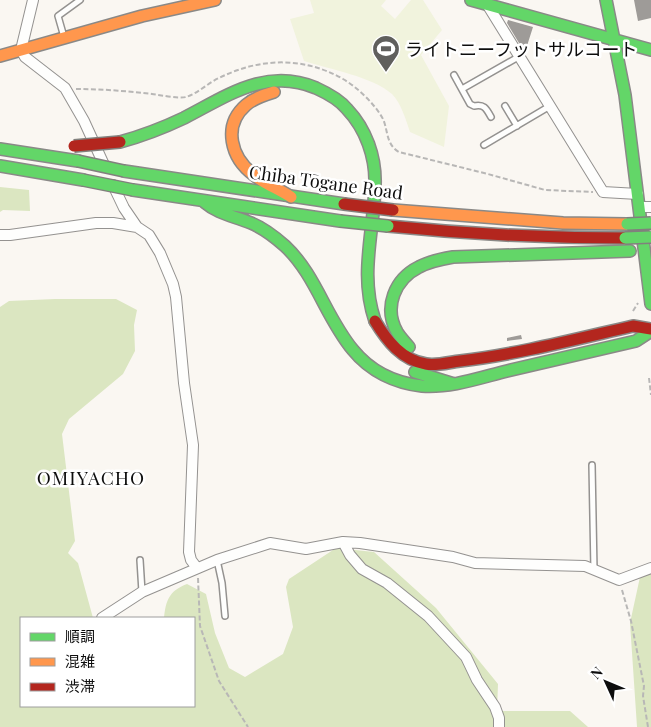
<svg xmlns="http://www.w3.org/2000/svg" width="651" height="727" viewBox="0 0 651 727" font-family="'Playfair Display','Noto Sans JP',serif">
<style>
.forest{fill:#dbe6c1}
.pitch{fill:#f1f3dd}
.building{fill:#9e9b98}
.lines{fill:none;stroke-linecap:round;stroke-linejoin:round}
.lane-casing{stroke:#949290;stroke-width:8}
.street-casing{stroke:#949290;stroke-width:12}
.fast-casing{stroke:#8a8987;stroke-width:14}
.slow-casing{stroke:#8a8987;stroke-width:14}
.jam-casing{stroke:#8a8987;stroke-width:14}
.path{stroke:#b8b7b6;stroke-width:2;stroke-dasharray:5 2.5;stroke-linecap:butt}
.lane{stroke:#fefefd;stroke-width:5}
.street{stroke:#fefefd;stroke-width:10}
.fast{stroke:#63d668;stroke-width:11}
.slow{stroke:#ff974d;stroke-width:11}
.jam{stroke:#b3261e;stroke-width:11}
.fast-bridge-casing{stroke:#81807d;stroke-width:14;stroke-linecap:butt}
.jam-bridge-casing{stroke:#81807d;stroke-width:14;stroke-linecap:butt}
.fast-bridge{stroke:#63d668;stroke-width:11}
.jam-bridge{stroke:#b3261e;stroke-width:11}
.labels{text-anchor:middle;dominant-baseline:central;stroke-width:5;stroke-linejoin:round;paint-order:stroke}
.poi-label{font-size:18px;fill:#0d0d0d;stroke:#fff;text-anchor:start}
.street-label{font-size:18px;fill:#0d0d0d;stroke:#fff}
.neighbourhood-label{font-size:19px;letter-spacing:1px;fill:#0d0d0d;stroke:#fff}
</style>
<rect width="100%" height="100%" fill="#faf7f2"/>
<path class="forest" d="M 0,187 L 29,190 L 30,211 L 3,210 L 0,212 Z
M 55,299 L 116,299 L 137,310 L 134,325 L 135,351 L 123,374 L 69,419 L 62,434 L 75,541 L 68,553 L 78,563 L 93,618 L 21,618 L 21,706 L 194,706 L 194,618 L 164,618 C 166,600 169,591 187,584 L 206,594 L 215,633 L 229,668 L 245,677 L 283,654 L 293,627 L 286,587 L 289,579 L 336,548 L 374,552 L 436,608 L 498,684 L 497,711 L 570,711 L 588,727 L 0,727 L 0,307 L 9,301 Z
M 651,573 L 651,727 L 637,727 L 630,623 L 640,577 Z"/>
<path class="pitch" d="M 310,0 L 386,0 L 381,6 L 395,19 L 411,0 L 423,0 L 442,30 L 421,55 L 449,106 L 444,147 L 410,132 C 406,120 401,103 392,94 C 373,77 329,69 304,61 L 290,19 L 314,13 Z"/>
<path class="building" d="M 634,0 L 651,0 L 651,18 L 638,21 Z
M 508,20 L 533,27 L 526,49 L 522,48 L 507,23 Z
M 521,335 L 522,339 L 507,341 L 507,338 Z"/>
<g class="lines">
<defs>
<path id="lane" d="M 64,37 L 58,16 L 80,0
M 454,75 L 470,104 L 474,106 C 484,104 486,108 491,117
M 462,89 L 520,56
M 505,106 L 517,126
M 484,145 L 550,106
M 592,465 L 594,570
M 140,560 L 142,592
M 217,560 L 222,583 L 225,616"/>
<path id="street" d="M 33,0 L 21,50 L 25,57 L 65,88 L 84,121 L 105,167
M 487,4 L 603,192 L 638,194
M 113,185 L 124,208 L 137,227 L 149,235 L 160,253 L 173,284 L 176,297 L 184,383 L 193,445 L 189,552 L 191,560 L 197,568
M 639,207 L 651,207
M 0,235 L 10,235 L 96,223 L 113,223 L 137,227
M 343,542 L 350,555 L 362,569 L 387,583 L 428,616 L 466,657 L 477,680 L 495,707 L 499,718 L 499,727
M 102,618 L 142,592 L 217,560 L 270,543 L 306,549 L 343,542 L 360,543 L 453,557 L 475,563 L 585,566 L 619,580 L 651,568"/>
<path id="fast" d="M 471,0 L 651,50
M 606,0 L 625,95 L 651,304
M 120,142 C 142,136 163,128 184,118 C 227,96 266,67 316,88 C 327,93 339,99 347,109 C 366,129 376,157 375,185 C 374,233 359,274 375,321
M 0,149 L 78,161
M 0,166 L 83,180
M 124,171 L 344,204
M 133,190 L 340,221
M 203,201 C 220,215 231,215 251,223 C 263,228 275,237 285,246 C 316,275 326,318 353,350 C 370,371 395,383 422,386 C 451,388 479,378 507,371 C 550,361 593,351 636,341 L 651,331
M 409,347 C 405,342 400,337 397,332 C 383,307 395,279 419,267 C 430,261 441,259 453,257 L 630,251
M 415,372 L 454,384"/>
<path id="slow" d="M 0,56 L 142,16 L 215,0
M 274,92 C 264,95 254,98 246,105 C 222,126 231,158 254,175 C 265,184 279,189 291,197
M 393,210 L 563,223 L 627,224"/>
<path id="jam" d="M 388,226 C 467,234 546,238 625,238
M 375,321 C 387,341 402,360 426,364 C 437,366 450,362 460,361 C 519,354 576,339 633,326 L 651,329"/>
</defs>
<use href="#lane" class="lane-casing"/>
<use href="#street" class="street-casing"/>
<use href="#fast" class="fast-casing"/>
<use href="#slow" class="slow-casing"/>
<use href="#jam" class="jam-casing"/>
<path class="path" d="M 76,89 C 101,89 127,91 152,94 C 160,95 179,99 186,97 C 197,94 208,83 219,78 C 259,58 303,56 343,79 C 357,87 375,104 383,119 C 388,130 386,145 399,152 L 488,174 L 545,190 L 593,192
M 633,311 L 638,303
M 649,378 L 651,395
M 198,578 L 200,626 L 219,681 L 248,727
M 622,590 L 631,621 L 644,686 L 643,696 L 648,727"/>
<use href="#lane" class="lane"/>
<use href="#street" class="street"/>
<use href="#fast" class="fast"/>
<use href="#slow" class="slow"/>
<use href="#jam" class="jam"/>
<defs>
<path id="fast-bridge" d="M 78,161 L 124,171
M 83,180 L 133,190
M 340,221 L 388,226
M 627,224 L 651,223
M 625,238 L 651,237"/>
<path id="jam-bridge" d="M 74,146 L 120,142
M 344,204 L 393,210"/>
</defs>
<use href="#fast-bridge" class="fast-bridge-casing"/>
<use href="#jam-bridge" class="jam-bridge-casing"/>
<use href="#fast-bridge" class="fast-bridge"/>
<use href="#jam-bridge" class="jam-bridge"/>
</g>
<defs>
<symbol id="stadium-pin" viewBox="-11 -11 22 30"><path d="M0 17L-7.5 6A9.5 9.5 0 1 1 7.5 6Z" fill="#605f5d" stroke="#fff"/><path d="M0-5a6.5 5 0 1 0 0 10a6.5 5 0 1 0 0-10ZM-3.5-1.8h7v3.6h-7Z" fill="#fff"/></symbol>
</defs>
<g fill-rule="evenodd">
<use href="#stadium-pin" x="370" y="33" width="32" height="43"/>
</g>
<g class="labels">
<g class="poi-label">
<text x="405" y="49">ライトニーフットサルコート</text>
</g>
<g class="street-label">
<text transform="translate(326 182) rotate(8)">Chiba Tōgane Road</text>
</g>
<g class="neighbourhood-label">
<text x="91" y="477">OMIYACHO</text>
</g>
</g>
<rect x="20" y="617" width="175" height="90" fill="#ffffff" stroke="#9e9e9e"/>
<rect x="30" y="633" width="25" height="8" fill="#63d668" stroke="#9e9e9e"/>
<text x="65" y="642" font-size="15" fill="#0d0d0d">順調</text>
<rect x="30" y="658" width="25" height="8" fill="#ff974d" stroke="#9e9e9e"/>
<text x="65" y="667" font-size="15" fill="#0d0d0d">混雑</text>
<rect x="30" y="683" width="25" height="8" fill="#b3261e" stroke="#9e9e9e"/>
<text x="65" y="692" font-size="15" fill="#0d0d0d">渋滞</text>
<g transform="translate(606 682) rotate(314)" stroke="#ffffff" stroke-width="4" paint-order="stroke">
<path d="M0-4L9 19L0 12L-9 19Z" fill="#0d0d0d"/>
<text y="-8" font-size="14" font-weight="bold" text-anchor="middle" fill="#0d0d0d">N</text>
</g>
</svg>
